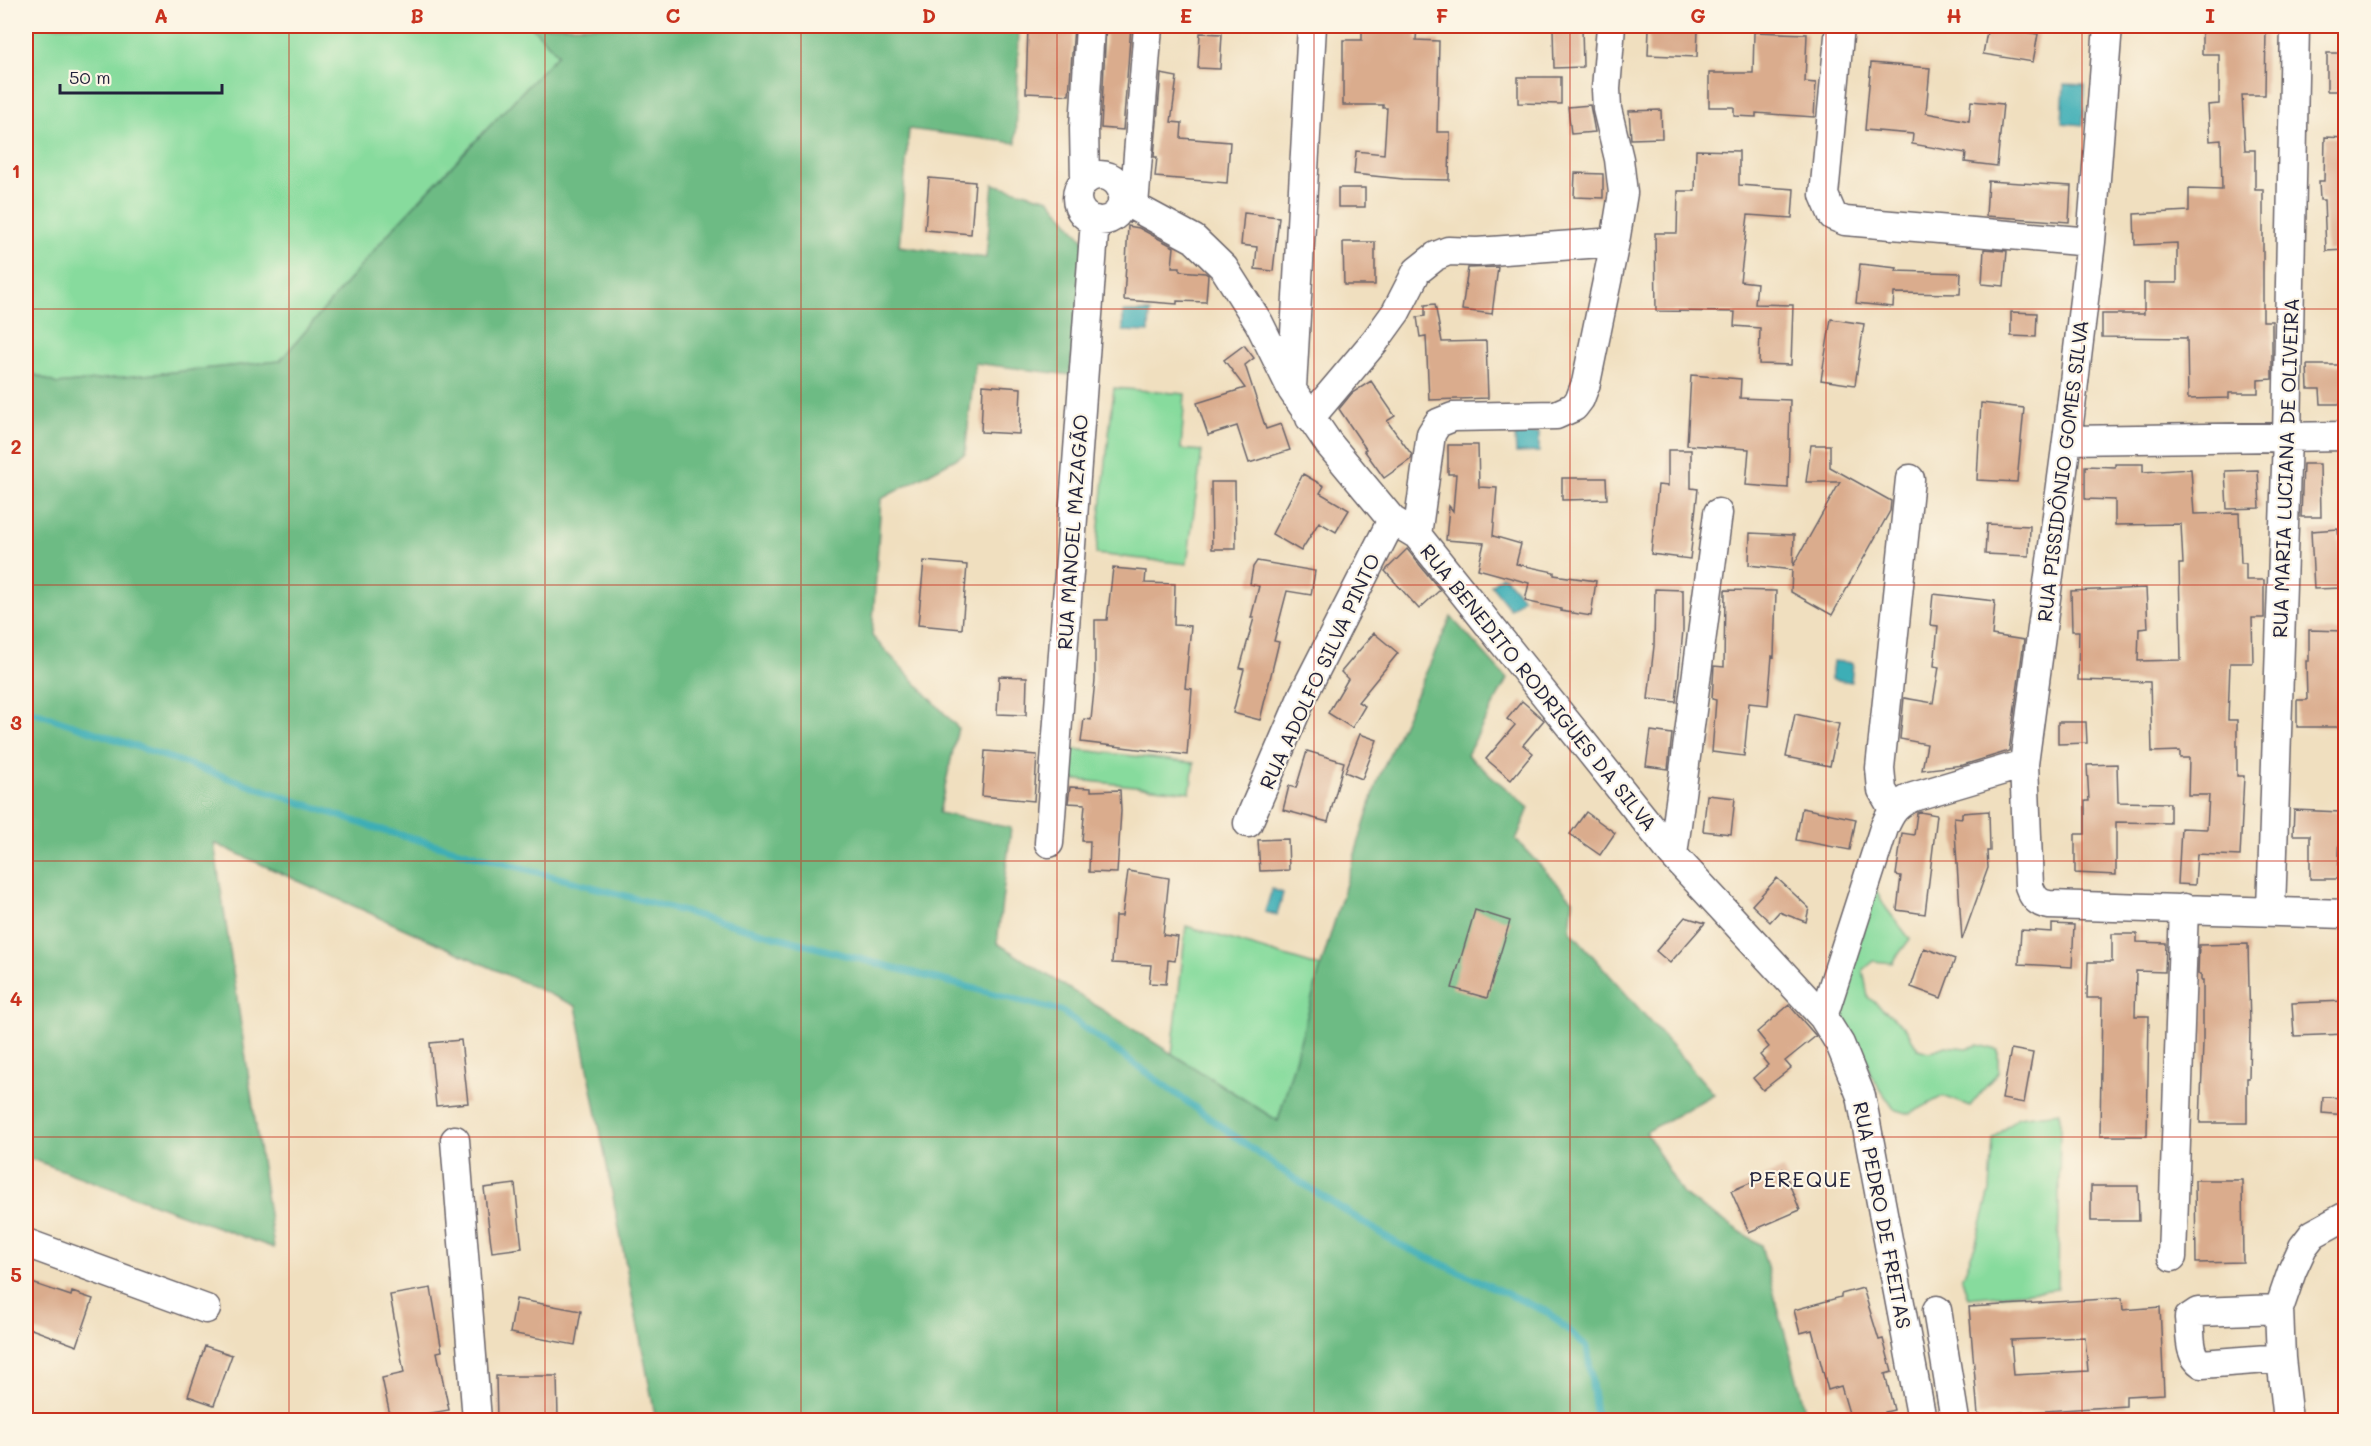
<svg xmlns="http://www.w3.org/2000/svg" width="2371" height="1446" viewBox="0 0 2371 1446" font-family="Mali,sans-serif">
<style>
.green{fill:#87db9d;stroke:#547e6c;stroke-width:1.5}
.forest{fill:#6dbb84;stroke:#486e60;stroke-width:1.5}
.water{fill:#3daeb6;stroke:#306878;stroke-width:1.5}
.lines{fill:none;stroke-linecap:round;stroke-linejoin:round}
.stream{stroke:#3daeb6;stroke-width:7}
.building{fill:#daac8d;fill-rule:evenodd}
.minor-casing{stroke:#6a6469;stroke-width:31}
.minor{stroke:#fff;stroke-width:28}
.grid{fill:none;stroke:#c8321e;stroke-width:1.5;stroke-opacity:0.55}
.labels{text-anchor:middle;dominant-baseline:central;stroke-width:4.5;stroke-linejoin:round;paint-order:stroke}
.street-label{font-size:20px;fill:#22223b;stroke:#fcf5e5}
.neighbourhood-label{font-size:21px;letter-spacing:1.5px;fill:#22223b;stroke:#fcf5e5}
.neatline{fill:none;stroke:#c8321e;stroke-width:2}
.grid-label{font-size:20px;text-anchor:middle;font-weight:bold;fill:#c8321e}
</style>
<rect width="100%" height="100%" fill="#fcf5e5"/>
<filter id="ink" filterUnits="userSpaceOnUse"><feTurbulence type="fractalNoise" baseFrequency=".0167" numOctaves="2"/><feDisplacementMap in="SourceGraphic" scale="12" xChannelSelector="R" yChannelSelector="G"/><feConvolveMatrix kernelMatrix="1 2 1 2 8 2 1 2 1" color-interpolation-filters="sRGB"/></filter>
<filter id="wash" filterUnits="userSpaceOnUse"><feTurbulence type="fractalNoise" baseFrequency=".008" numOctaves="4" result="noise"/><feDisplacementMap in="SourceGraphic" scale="24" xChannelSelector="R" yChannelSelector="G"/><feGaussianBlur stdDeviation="1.35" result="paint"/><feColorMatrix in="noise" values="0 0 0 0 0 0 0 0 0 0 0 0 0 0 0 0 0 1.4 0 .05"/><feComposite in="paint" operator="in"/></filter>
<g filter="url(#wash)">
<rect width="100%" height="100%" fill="#f0dfbf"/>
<path class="green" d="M 26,26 L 531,26 L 558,54 L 395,226 L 280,361 L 57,384 L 26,371 Z
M 1114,388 L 1185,394 L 1181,449 L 1202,451 L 1187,564 L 1096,554 Z
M 1073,749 L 1194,763 L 1190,792 L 1070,779 Z
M 1875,888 L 1886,908 L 1910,939 L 1892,963 L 1874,961 L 1863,970 L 1868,997 L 1904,1026 L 1918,1049 L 1929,1052 L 1945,1046 L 1967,1048 L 1978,1045 L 1998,1050 L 1998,1072 L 1970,1106 L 1943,1096 L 1910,1114 L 1894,1109 L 1870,1074 L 1867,1058 L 1838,1013 Z
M 1186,926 L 1321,967 L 1278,1121 L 1172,1054 Z
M 2060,1112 L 2058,1289 L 1968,1298 L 1962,1279 L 1976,1243 L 1990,1191 L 1993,1139 L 2018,1117 Z"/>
<path class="forest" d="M 531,26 L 1019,26 L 1016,143 L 909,129 L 899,246 L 986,258 L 993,184 L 1049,199 L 1086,243 L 1070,375 L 975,363 L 965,454 L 881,499 L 872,636 L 958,728 L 939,813 L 1011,828 L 997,943 L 1278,1121 L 1323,959 L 1378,779 L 1451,617 L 1507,679 L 1467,755 L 1529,808 L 1516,840 L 1573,900 L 1570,930 L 1714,1094 L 1646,1132 L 1683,1195 L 1761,1245 L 1808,1420 L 656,1420 L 576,1006 L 214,843 L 274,1248 L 26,1157 L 26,371 L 57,384 L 280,361 L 395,226 L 558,54 Z"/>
<path class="water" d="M 2064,84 L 2085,85 L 2083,125 L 2062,123 Z
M 1123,312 L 1150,312 L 1149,332 L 1123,331 Z
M 1539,433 L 1539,452 L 1516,453 L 1515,435 Z
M 1503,575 L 1523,598 L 1510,609 L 1491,585 Z
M 1833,661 L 1853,663 L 1851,682 L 1831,679 Z
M 1272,889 L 1283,893 L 1277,915 L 1265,912 Z"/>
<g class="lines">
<path class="stream" d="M 26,709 L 378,829 L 833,952 L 1061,1011 L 1286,1173 L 1396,1243 L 1549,1313 L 1587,1347 L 1597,1420"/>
</g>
<g id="blocks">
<path class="building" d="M 1028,26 L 1074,26 L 1069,95 L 1026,93 Z
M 1106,26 L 1131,26 L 1123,130 L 1101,128 Z
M 1362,26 L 1417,26 L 1416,40 L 1439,41 L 1437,132 L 1450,132 L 1449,180 L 1403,179 L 1354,174 L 1356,151 L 1384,154 L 1387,108 L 1383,108 L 1383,105 L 1343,105 L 1343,40 L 1362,40 Z
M 1988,26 L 2038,34 L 2033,62 L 1983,54 Z
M 2202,26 L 2266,26 L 2265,95 L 2242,95 L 2245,150 L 2255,150 L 2255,189 L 2263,189 L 2263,321 L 2272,321 L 2272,379 L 2258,380 L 2258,393 L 2229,393 L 2229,398 L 2188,399 L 2187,338 L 2102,337 L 2102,314 L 2144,314 L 2144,283 L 2177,283 L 2177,243 L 2135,245 L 2134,214 L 2189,211 L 2189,189 L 2222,190 L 2221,140 L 2210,141 L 2208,105 L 2219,104 L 2219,54 L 2202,54 Z
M 1582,27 L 1583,67 L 1554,68 L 1553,28 Z
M 1649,28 L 1698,30 L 1697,57 L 1648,55 Z
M 1754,32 L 1807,34 L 1805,82 L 1816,83 L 1814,117 L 1756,113 L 1756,117 L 1734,116 L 1734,107 L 1709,107 L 1709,73 L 1753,73 Z
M 1200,33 L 1222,34 L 1220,69 L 1198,68 Z
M 2327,53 L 2346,53 L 2346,91 L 2327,91 Z
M 1871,63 L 1930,68 L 1926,113 L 1969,121 L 1971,101 L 2003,104 L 1997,166 L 1965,162 L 1966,153 L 1912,144 L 1913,134 L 1865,130 Z
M 1161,74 L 1177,77 L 1171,122 L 1182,123 L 1181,138 L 1230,142 L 1227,183 L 1155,177 L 1157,157 L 1154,157 Z
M 1518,77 L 1561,77 L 1561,104 L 1518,103 Z
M 1590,105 L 1595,132 L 1571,134 L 1568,107 Z
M 1661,110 L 1662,138 L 1631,139 L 1629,111 Z
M 2325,137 L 2346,138 L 2346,250 L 2326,251 L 2324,200 L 2320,200 L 2319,181 L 2324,181 Z
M 1696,150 L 1739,151 L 1739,185 L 1794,189 L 1792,218 L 1748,215 L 1740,281 L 1757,283 L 1755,304 L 1793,305 L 1791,365 L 1759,364 L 1760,328 L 1734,326 L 1735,312 L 1656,311 L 1655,233 L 1677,233 L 1678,191 L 1695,191 Z
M 1575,173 L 1603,174 L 1603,198 L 1574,197 Z
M 929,178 L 975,182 L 971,234 L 925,230 Z
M 1988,181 L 2071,186 L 2069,222 L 1986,216 Z
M 1338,188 L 1365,188 L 1365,207 L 1338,207 Z
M 1244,213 L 1279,217 L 1273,271 L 1255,269 L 1257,247 L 1241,245 Z
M 1128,226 L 1139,228 L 1174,247 L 1172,267 L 1180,267 L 1180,271 L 1205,273 L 1208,275 L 1206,302 L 1177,301 L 1177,304 L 1124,300 Z
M 1343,242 L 1375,242 L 1375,285 L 1344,285 Z
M 1984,249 L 2007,251 L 2004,286 L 1982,284 Z
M 1860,264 L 1897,268 L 1896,271 L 1961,273 L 1960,294 L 1894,293 L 1893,307 L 1856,303 Z
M 1498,267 L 1492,314 L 1462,310 L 1468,268 Z
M 1435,304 L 1442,342 L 1486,341 L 1488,398 L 1429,400 L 1426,336 L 1420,337 L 1417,317 L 1425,316 L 1425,305 Z
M 2011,312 L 2037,313 L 2036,337 L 2011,336 Z
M 1831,319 L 1864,324 L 1855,385 L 1821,380 Z
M 1244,345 L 1254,358 L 1245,365 L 1266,429 L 1281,424 L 1290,450 L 1249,463 L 1237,426 L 1208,435 L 1197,403 L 1245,388 L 1224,360 Z
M 2307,365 L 2343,365 L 2343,404 L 2321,404 L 2320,389 L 2308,389 Z
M 1691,375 L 1741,379 L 1740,398 L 1790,400 L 1788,488 L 1746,485 L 1749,449 L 1687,445 Z
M 1371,381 L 1395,416 L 1387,421 L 1412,455 L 1411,459 L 1384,478 L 1364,450 L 1366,449 L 1339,409 L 1352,393 Z
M 983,385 L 1021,388 L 1019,434 L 981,432 Z
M 1981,403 L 2024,408 L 2017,482 L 1977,480 Z
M 1448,445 L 1478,445 L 1479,487 L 1497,488 L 1493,536 L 1521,544 L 1516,564 L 1554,572 L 1554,575 L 1596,581 L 1591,616 L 1561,611 L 1561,609 L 1525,601 L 1529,583 L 1478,569 L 1484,543 L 1446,540 L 1449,506 L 1453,511 L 1456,474 L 1448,474 Z
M 1811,445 L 1830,445 L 1830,467 L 1891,501 L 1890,511 L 1832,615 L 1791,592 L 1792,570 L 1749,565 L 1750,533 L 1794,535 L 1793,566 L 1840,482 L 1806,482 Z
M 1668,450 L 1691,450 L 1691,488 L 1698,489 L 1690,559 L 1651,554 L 1658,485 L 1668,486 Z
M 2115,464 L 2143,464 L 2143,472 L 2191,469 L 2194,514 L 2239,513 L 2241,563 L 2246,563 L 2246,580 L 2264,580 L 2264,618 L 2252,618 L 2253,663 L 2230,663 L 2228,720 L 2237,720 L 2237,776 L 2244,776 L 2240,856 L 2197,854 L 2195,885 L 2178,884 L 2181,828 L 2207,829 L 2209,795 L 2188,795 L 2189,758 L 2180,758 L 2180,751 L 2152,752 L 2150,682 L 2078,680 L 2079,631 L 2072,631 L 2071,591 L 2146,588 L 2148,628 L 2139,629 L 2138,661 L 2181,660 L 2179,564 L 2183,564 L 2181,524 L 2115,525 L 2115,500 L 2085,499 L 2085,466 L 2115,467 Z
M 2303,464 L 2320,464 L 2321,517 L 2301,517 Z
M 2258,470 L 2260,508 L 2227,509 L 2225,471 Z
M 1303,474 L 1324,486 L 1320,493 L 1349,510 L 1336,532 L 1319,522 L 1301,551 L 1272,534 Z
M 1562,478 L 1606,478 L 1607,499 L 1562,500 Z
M 1211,482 L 1235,482 L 1236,549 L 1212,549 Z
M 1987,524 L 2030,526 L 2029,556 L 1985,554 Z
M 2338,529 L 2343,588 L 2314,589 L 2311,531 Z
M 1407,549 L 1440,590 L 1419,609 L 1385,571 Z
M 924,561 L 967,565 L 962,629 L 918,625 Z
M 1257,561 L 1315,571 L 1311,595 L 1287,591 L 1274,641 L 1279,642 L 1260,720 L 1233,713 L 1244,669 L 1240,668 L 1254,618 L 1251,618 L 1259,586 L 1250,584 L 1253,567 Z
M 1113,568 L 1146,571 L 1145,583 L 1175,584 L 1174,625 L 1191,626 L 1185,688 L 1192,689 L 1187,755 L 1081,742 L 1084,719 L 1091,720 L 1095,680 L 1095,620 L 1107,620 Z
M 1655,589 L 1683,590 L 1683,630 L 1676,702 L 1648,699 L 1654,646 Z
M 1725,590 L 1776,591 L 1774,657 L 1772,656 L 1768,705 L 1749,703 L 1744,756 L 1712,752 L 1716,700 L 1712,699 L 1714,666 L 1724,667 Z
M 1933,594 L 1995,601 L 1992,635 L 2024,640 L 2009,751 L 1963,765 L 1922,770 L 1927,744 L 1900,739 L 1904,698 L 1933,703 L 1939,667 L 1934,666 L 1938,626 L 1930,625 Z
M 2309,630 L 2345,631 L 2344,652 L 2341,652 L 2344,727 L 2297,727 L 2297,700 L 2307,700 L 2306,661 L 2309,661 Z
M 1374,633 L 1398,653 L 1358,702 L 1365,706 L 1352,728 L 1328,713 L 1348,679 L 1341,672 Z
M 999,676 L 1027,677 L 1026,715 L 997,714 Z
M 1522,701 L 1544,720 L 1523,745 L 1533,753 L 1511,780 L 1486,759 L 1515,725 L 1507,719 Z
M 1795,714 L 1839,724 L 1830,766 L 1786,757 Z
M 2058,722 L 2086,722 L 2087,743 L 2058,744 Z
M 1651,731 L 1672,734 L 1668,769 L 1646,766 Z
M 1360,734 L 1377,740 L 1362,779 L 1345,772 Z
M 985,751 L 1037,755 L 1034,801 L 982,796 Z
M 1307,751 L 1344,762 L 1328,822 L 1283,810 L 1289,786 L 1296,788 Z
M 2117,764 L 2118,802 L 2170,803 L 2170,823 L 2116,822 L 2116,875 L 2075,873 L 2075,834 L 2085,834 L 2085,801 L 2089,801 L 2087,765 Z
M 1070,787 L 1091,788 L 1091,791 L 1120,790 L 1121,811 L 1117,873 L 1089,872 L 1090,841 L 1082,841 L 1085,804 L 1068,803 Z
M 1707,795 L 1735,798 L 1731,834 L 1703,831 Z
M 1802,808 L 1856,819 L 1850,850 L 1796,840 Z
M 2294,810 L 2341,812 L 2338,879 L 2310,879 L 2310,835 L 2293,835 Z
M 1989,811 L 1990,851 L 1987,851 L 1988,868 L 1962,940 L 1954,817 L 1962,818 L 1962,813 Z
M 1586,812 L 1615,833 L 1600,855 L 1570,834 Z
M 1920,812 L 1937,815 L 1925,914 L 1897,910 L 1901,876 L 1896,875 L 1902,833 L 1914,835 L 1917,813 Z
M 1288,839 L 1289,870 L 1260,871 L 1258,840 Z
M 1128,871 L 1169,878 L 1163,935 L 1178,937 L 1175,961 L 1168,960 L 1166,984 L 1149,983 L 1151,965 L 1112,963 L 1115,916 L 1122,916 Z
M 1777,878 L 1809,908 L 1806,922 L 1779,912 L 1770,922 L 1752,905 Z
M 1475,910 L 1510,921 L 1487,998 L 1452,988 Z
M 1685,917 L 1705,923 L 1670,963 L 1656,951 Z
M 2052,924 L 2074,925 L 2072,967 L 2019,964 L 2021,930 L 2052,932 Z
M 2112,934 L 2137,934 L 2137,942 L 2166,943 L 2165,972 L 2136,971 L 2135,1016 L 2149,1016 L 2147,1136 L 2100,1136 L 2102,998 L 2087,998 L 2088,962 L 2112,962 Z
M 2248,944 L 2250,1028 L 2249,1078 L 2247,1078 L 2247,1123 L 2200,1123 L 2203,1043 L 2203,980 L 2201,980 L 2201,974 L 2198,974 L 2199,945 Z
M 1924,948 L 1955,959 L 1941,998 L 1911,987 Z
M 2346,1001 L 2346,1034 L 2294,1036 L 2292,1003 Z
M 1789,1005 L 1816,1036 L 1785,1061 L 1791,1068 L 1763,1090 L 1753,1078 L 1768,1065 L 1760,1055 L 1769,1047 L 1757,1032 Z
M 461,1040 L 468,1103 L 436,1106 L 430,1043 Z
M 2011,1049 L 2033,1053 L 2024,1103 L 2002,1099 Z
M 2323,1097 L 2346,1098 L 2346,1115 L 2322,1113 Z
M 1783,1169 L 1800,1210 L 1749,1232 L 1731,1191 Z
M 2195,1180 L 2242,1180 L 2243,1262 L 2196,1263 Z
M 515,1184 L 522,1248 L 492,1252 L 484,1188 Z
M 2091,1186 L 2138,1186 L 2139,1221 L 2091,1221 Z
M 26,1281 L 71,1296 L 72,1292 L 93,1299 L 77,1346 L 26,1327 Z
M 431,1288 L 442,1351 L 437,1352 L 449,1410 L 391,1420 L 382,1378 L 404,1373 L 390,1295 Z
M 1863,1288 L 1879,1340 L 1883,1339 L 1892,1372 L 1885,1374 L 1894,1410 L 1885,1412 L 1887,1420 L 1851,1420 L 1841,1386 L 1828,1390 L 1812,1330 L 1800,1333 L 1794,1310 L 1841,1297 L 1841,1294 Z
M 2122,1298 L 2123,1310 L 2160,1307 L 2164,1394 L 2126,1396 L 2126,1406 L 1978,1415 L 1969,1307 ZM 2085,1337 L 2088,1371 L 2014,1375 L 2011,1340 Z
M 516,1299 L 581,1311 L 575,1345 L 510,1333 Z
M 205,1346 L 232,1355 L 214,1405 L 188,1396 Z
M 496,1376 L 557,1376 L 558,1418 L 497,1419 Z"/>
</g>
</g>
<g filter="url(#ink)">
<use href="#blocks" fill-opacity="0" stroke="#6a6469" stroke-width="1.5"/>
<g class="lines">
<defs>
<path id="minor" d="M 1840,26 L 1824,195 L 1833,216 L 1845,221 L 2091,242
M 2108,26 L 2091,242 L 2067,440 L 2024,764 L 2029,886 C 2033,897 2037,903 2049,905 L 2346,914
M1077 198a23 23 0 1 1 46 0a23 23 0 1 1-46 0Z
M 1085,180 L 1084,128 L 1090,26
M 1122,200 L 1194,239 L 1224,268 L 1259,323 L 1292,390 L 1329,444 L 1392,520 L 1417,535 L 1673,855 L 1823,1017 L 1840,1044 L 1861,1096 L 1922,1420
M 1134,206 L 1148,26
M 1292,388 L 1312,26
M 1310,418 L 1375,341 L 1396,312 L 1417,271 L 1436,256 L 1448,251 L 1477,252 L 1615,242
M 2067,440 L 2346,436
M 1417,535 L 1431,434 L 1438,423 L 1453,417 L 1556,415 L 1574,407 L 1580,399 L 1586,383 L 1615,242 L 1623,193 L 1619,159 L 1607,109 L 1606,89 L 1611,26
M 1893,809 L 1882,790 L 1880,768 L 1910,479
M 1248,823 L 1304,693 L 1392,520
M 1049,843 L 1095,220
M 1673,855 L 1718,513
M 2271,910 L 2287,437 L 2295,26
M 1823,1017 L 1884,828 C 1891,812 1896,804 1913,797 L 2024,764
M 455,1140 L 477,1420
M 26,1243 L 206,1309
M 2172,1257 L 2184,908
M 2279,1309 L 2198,1312 L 2189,1318 C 2191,1334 2188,1355 2202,1364 L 2281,1358 L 2279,1309 L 2292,1271 L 2303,1247 L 2313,1234 L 2346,1216
M 1937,1310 L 1955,1420
M 2281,1358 L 2288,1420"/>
</defs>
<use href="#minor" class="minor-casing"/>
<use href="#minor" class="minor"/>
</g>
</g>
<path class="grid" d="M 289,26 L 289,1420M 545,26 L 545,1420M 801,26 L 801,1420M 1057,26 L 1057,1420M 1314,26 L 1314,1420M 1570,26 L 1570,1420M 1826,26 L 1826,1420M 2082,26 L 2082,1420M 26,309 L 2346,309M 26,585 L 2346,585M 26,861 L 2346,861M 26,1137 L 2346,1137"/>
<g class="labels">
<g class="street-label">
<text transform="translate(2285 468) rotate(-88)">RUA MARIA LUCIANA DE OLIVEIRA</text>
<text transform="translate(2062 471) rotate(-83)">RUA PISSIDÔNIO GOMES SILVA</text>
<text transform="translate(1072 532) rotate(-86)">RUA MANOEL MAZAGÃO</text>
<text transform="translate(1319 671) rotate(-65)">RUA ADOLFO SILVA PINTO</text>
<text transform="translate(1539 687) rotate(51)">RUA BENEDITO RODRIGUES DA SILVA</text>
<text transform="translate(1883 1215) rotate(79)">RUA PEDRO DE FREITAS</text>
</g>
<g class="neighbourhood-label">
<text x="1801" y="1178">PEREQUE</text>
</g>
</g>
<rect width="2371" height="1446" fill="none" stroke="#fcf5e5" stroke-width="66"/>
<path d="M60 84v9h162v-9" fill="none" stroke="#22223b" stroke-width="3"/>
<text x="69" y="84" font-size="18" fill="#22223b" stroke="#fcf5e5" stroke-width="4.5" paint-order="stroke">50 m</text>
<rect x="33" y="33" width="2305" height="1380" class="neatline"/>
<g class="grid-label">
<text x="161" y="23">A</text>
<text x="417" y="23">B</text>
<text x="673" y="23">C</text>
<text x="929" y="23">D</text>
<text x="1186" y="23">E</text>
<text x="1442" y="23">F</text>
<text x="1698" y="23">G</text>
<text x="1954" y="23">H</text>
<text x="2210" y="23">I</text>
<text x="16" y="178">1</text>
<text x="16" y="454">2</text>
<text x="16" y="730">3</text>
<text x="16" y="1006">4</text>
<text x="16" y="1282">5</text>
</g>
</svg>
